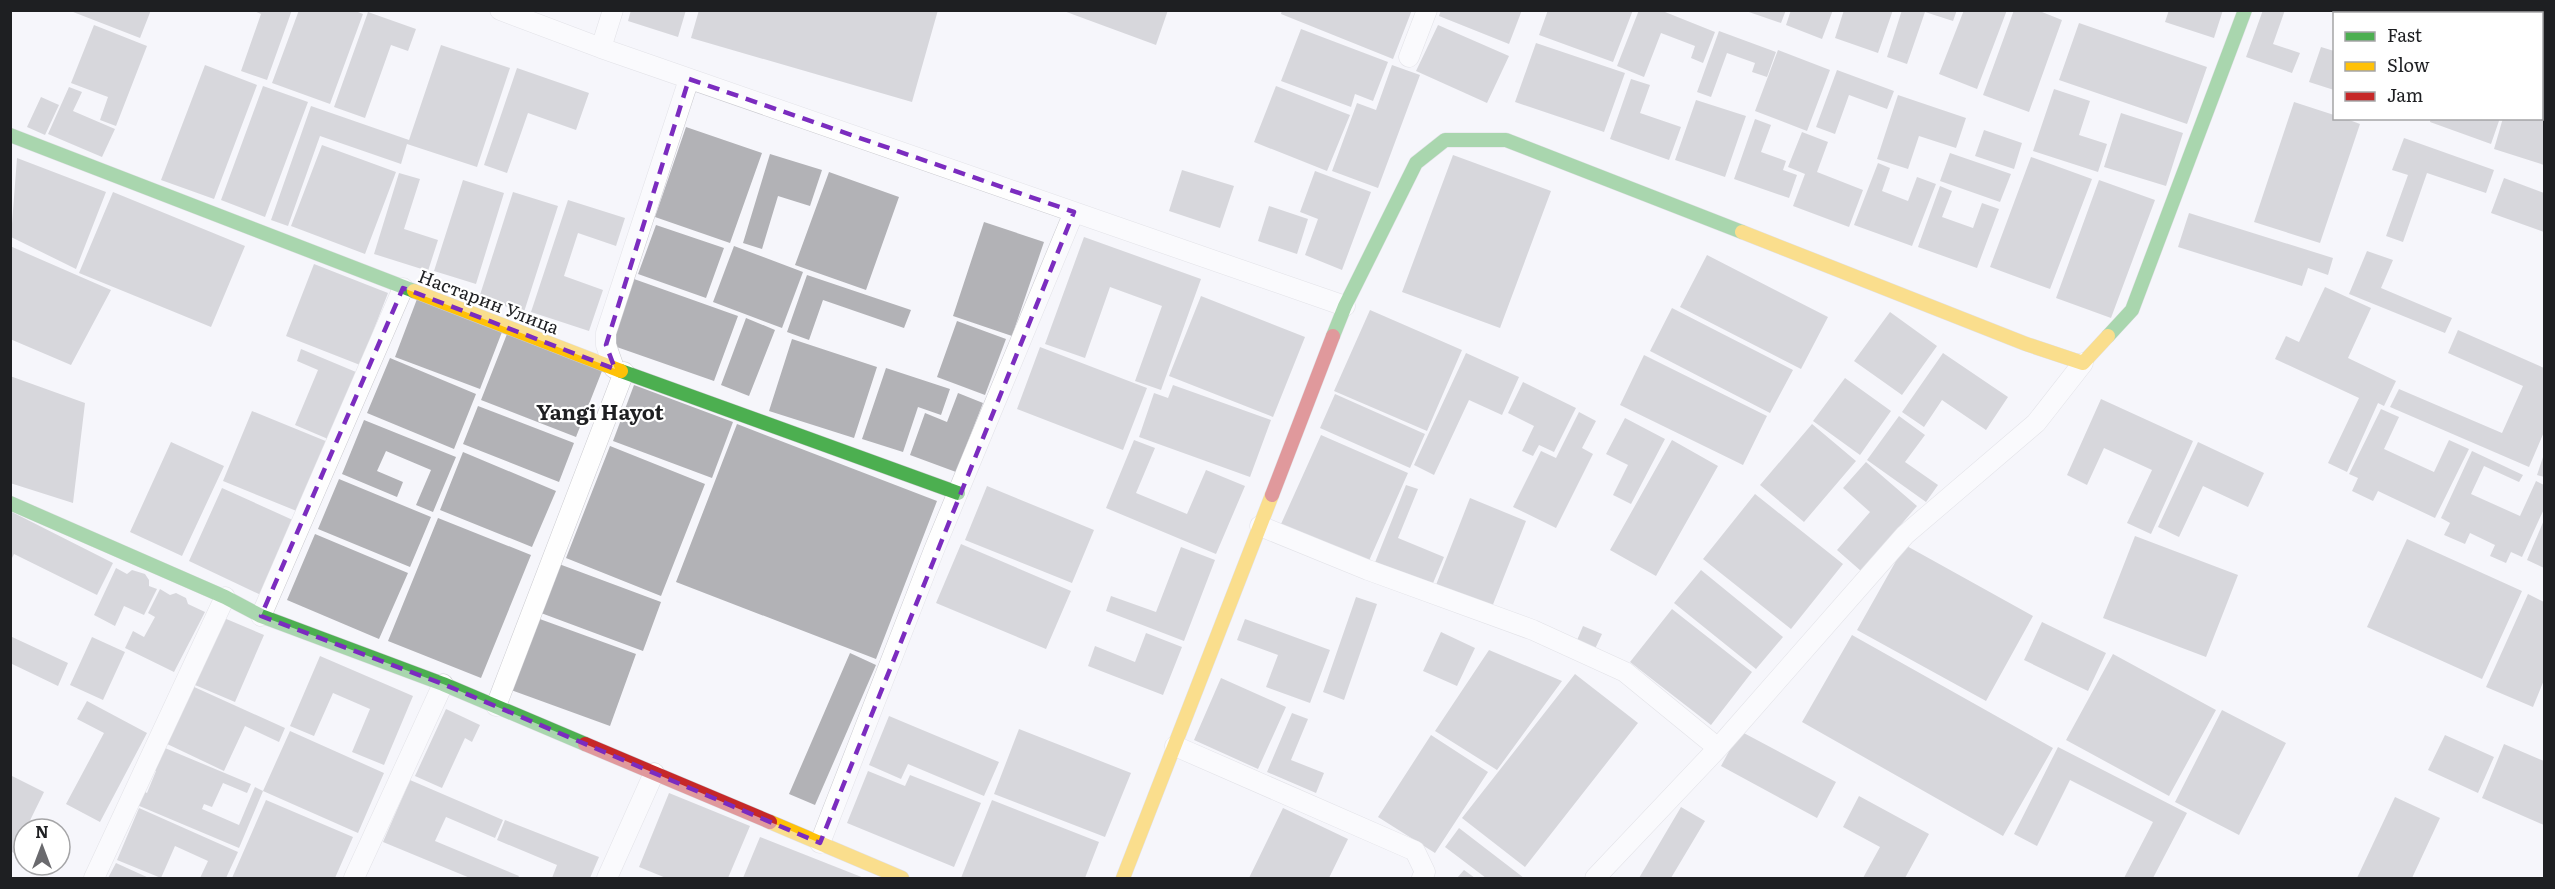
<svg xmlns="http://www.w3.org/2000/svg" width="2555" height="889" viewBox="0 0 2555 889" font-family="Literata,serif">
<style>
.building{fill:#b2b2b6}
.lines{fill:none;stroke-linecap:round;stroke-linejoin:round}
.street-casing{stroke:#cbcbd0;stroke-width:21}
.fast-casing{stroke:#cbcbd0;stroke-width:15}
.slow-casing{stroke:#cbcbd0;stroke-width:15}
.jam-casing{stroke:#cbcbd0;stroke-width:15}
.street{stroke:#fefefe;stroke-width:20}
.fast{stroke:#4caf50;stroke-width:14}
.slow{stroke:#ffc107;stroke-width:14}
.jam{stroke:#c62828;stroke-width:14}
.marked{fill:none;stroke:#7b2cbf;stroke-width:4.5;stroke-dasharray:12 8;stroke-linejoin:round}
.labels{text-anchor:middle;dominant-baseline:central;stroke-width:4.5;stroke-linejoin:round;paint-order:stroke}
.street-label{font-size:18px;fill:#1e1f22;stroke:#fff}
.quarter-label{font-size:21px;font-weight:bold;fill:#1e1f22;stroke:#fff}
</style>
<rect width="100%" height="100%" fill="#f6f6fb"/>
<path class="building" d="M 68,10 L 151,10 L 140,38 Z
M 252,10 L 292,10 L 267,80 L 241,71 L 261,14 Z
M 299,10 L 353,10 L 363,14 L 330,104 L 272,83 Z
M 631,10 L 686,10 L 678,37 L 628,21 Z
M 699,10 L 938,10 L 912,102 L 691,38 Z
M 1061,10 L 1168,10 L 1156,45 Z
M 1282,10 L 1412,10 L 1393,59 L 1281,14 Z
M 1441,10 L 1522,10 L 1509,44 L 1439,16 Z
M 1548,10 L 1633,10 L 1613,62 L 1539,35 Z
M 1639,10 L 1660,10 L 1715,32 L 1703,63 L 1691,58 L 1695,46 L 1661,33 L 1644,77 L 1617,66 Z
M 1743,10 L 1786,10 L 1781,23 Z
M 1791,10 L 1833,10 L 1822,39 L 1786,25 Z
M 1844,10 L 1893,10 L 1878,53 L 1835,38 Z
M 1902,10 L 1957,10 L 1953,21 L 1925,12 L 1907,64 L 1887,57 Z
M 1964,10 L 2007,10 L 1977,89 L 1939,74 Z
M 2014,10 L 2037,10 L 2062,20 L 2029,112 L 1983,95 Z
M 2169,10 L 2223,10 L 2214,38 L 2165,22 Z
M 2263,10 L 2285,10 L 2273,44 L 2300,53 L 2292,73 L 2246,57 Z
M 2418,10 L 2465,10 L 2464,14 L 2417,14 Z
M 2469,10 L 2501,10 L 2499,14 L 2467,14 Z
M 2504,10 L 2539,10 L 2538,14 L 2503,14 Z
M 368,12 L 416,29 L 408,51 L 391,45 L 365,118 L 334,107 Z
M 2542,12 L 2544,13 L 2544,75 L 2542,83 Z
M 2079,23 L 2207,67 L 2187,124 L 2059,80 Z
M 94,25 L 147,46 L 116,126 L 100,120 L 108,97 L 71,83 Z
M 1438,25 L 1509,56 L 1487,103 L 1416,71 Z
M 1301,29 L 1388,62 L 1373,101 L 1355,94 L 1351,107 L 1281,81 Z
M 1719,31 L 1776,52 L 1767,77 L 1752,72 L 1755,63 L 1727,53 L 1711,97 L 1697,92 Z
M 1536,43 L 1625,73 L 1604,132 L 1515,102 Z
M 441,45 L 510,68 L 477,167 L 407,144 L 401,164 L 320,136 L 288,226 L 271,220 L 311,106 L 409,140 Z
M 2321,47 L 2334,51 L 2334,90 L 2309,82 Z
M 1778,50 L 1830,70 L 1807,131 L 1755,111 Z
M 205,65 L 257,85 L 214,199 L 161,180 Z
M 1392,65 L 1420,75 L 1378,188 L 1332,171 L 1357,103 L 1376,110 Z
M 517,68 L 589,93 L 576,130 L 528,113 L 507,173 L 484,165 Z
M 1837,70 L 1894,91 L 1887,109 L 1849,95 L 1835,134 L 1816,127 Z
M 1631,79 L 1650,85 L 1640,113 L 1681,127 L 1669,160 L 1610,139 Z
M 263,86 L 308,102 L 265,217 L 221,200 Z
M 1276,86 L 1350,115 L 1327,171 L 1254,142 Z
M 69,87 L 82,92 L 73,111 L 115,129 L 102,157 L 48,134 Z
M 2054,89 L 2090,101 L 2079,135 L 2107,144 L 2098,172 L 2033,151 Z
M 1898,95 L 1966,118 L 1956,148 L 1919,136 L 1908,169 L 1877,159 Z
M 2542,96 L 2544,97 L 2544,165 L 2494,149 L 2503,118 L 2542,118 Z
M 41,97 L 59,105 L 45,135 L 27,127 Z
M 1696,100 L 1746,116 L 1725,177 L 1675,160 Z
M 2294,102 L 2334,115 L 2334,118 L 2344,118 L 2360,124 L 2320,243 L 2254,222 Z
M 2121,113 L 2183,133 L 2166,186 L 2104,167 Z
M 2431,118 L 2500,118 L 2491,144 L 2430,122 Z
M 1755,119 L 1771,125 L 1761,152 L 1786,161 L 1783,170 L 1797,175 L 1789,198 L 1734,179 Z
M 686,127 L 762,153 L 730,243 L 655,217 Z
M 1984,130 L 2022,143 L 2014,169 L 1975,156 Z
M 1802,132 L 1828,142 L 1817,172 L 1863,190 L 1849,227 L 1793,206 L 1805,174 L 1788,167 Z
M 2404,138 L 2494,170 L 2486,193 L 2427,173 L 2403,242 L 2386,236 L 2408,175 L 2392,170 Z
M 322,145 L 396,172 L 365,254 L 291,226 Z
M 1950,153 L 2011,174 L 2000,202 L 1940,181 Z
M 770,154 L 822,170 L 810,206 L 778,196 L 762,249 L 743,243 Z
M 1453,155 L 1551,191 L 1500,328 L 1402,292 Z
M 2031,157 L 2092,179 L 2050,289 L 1990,267 Z
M 17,158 L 106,192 L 76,269 L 11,237 Z
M 1878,163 L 1890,168 L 1882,191 L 1908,201 L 1917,177 L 1936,184 L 1912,246 L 1854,225 Z
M 1182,170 L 1234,186 L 1220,228 L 1169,211 Z
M 1315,171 L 1371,192 L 1342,270 L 1305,255 L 1318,219 L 1300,212 Z
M 829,172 L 899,197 L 866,290 L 795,265 Z
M 399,173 L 420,179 L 404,229 L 438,240 L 428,271 L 374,254 Z
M 2504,178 L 2544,193 L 2544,232 L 2491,213 Z
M 463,180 L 504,193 L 476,284 L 434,271 Z
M 2099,180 L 2155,200 L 2111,318 L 2056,298 Z
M 1940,186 L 1952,191 L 1942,217 L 1973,228 L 1982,203 L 1999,209 L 1977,268 L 1918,247 Z
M 113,192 L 245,246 L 211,327 L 79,273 Z
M 513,192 L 558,206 L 524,312 L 479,298 Z
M 568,200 L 625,218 L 616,246 L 578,233 L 564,276 L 603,290 L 589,331 L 531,312 Z
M 1269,206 L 1308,219 L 1297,254 L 1258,241 Z
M 2189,213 L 2333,258 L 2328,275 L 2308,268 L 2302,286 L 2178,247 Z
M 984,222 L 1044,242 L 1012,336 L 953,316 Z
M 656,225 L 724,248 L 706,298 L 638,274 Z
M 1084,237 L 1201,279 L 1161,390 L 1135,381 L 1162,306 L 1110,287 L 1085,358 L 1045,344 Z
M 10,246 L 111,290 L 71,365 L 10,339 Z
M 734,246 L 803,272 L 782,328 L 713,302 Z
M 2367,251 L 2393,260 L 2381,288 L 2452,318 L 2445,333 L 2349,294 Z
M 1707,255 L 1828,317 L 1801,369 L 1680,307 Z
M 314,264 L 388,293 L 360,365 L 286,336 Z
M 807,275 L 911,310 L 904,328 L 823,300 L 809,340 L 787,332 Z
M 634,279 L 738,316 L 714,381 L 611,345 Z
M 2325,287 L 2371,308 L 2348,358 L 2396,381 L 2384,406 L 2378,403 L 2347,472 L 2328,463 L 2359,398 L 2275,359 L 2286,336 L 2299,342 Z
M 1201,296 L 1305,337 L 1273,417 L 1169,376 Z
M 417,299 L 502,332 L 480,389 L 395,357 Z
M 1672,308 L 1793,370 L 1770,413 L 1650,351 Z
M 1370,310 L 1462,350 L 1427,431 L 1334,391 Z
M 1890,312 L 1937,346 L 1902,395 L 1854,361 Z
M 746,318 L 775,330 L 749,396 L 721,385 Z
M 957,321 L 1006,339 L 985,395 L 937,377 Z
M 2458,330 L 2544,368 L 2544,432 L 2529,467 L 2390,407 L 2399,389 L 2502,433 L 2523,386 L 2448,353 Z
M 507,334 L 602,371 L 576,437 L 481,400 Z
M 792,339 L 877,367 L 854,438 L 769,411 Z
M 1040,347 L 1147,388 L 1123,450 L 1017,409 Z
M 301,349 L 356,372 L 328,439 L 295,425 L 318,370 L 297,361 Z
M 1466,353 L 1519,377 L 1502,415 L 1469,400 L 1434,475 L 1414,465 Z
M 1943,353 L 2008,397 L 1986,430 L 1942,400 L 1924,427 L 1902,412 Z
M 1644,355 L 1767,416 L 1743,465 L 1620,405 Z
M 390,358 L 476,394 L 454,449 L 367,413 Z
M 886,368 L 950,389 L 941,415 L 918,407 L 903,452 L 862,439 Z
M 10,376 L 85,403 L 73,503 L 10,483 Z
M 1845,378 L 1891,411 L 1860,455 L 1813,421 Z
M 1523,382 L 1576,408 L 1554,452 L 1539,445 L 1533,456 L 1522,451 L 1534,426 L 1508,413 Z
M 634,385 L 733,422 L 712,478 L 613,441 Z
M 1173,385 L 1271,420 L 1250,477 L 1139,437 L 1154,393 L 1168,398 Z
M 958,393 L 983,403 L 956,472 L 910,455 L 925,413 L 947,422 Z
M 1335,394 L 1425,434 L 1410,468 L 1320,428 Z
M 2101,399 L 2193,441 L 2151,534 L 2127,523 L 2152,470 L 2104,448 L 2087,485 L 2067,475 Z
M 478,406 L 574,443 L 559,482 L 463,444 Z
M 2381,409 L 2399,417 L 2384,449 L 2434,472 L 2449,440 L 2469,449 L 2435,518 L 2378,491 L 2373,501 L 2352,491 L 2358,478 L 2349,474 Z
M 252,411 L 328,442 L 299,512 L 223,481 Z
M 1579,412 L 1596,421 L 1582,448 L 1593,454 L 1556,528 L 1513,507 L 1541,451 L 1556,458 Z
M 1899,416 L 1925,435 L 1905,462 L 1938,485 L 1926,502 L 1867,460 Z
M 1625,418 L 1665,439 L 1631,504 L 1613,495 L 1628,465 L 1606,454 Z
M 364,420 L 456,457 L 433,512 L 416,505 L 431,470 L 386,451 L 377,471 L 403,482 L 397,497 L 342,474 Z
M 737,424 L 937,501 L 876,659 L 676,582 Z
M 1812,424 L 1856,461 L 1804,522 L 1760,485 Z
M 1321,435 L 1408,473 L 1368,563 L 1281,524 Z
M 1134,440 L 1155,448 L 1136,493 L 1187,514 L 1206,470 L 1245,486 L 1216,554 L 1106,508 Z
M 1672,440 L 1718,466 L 1656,576 L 1610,550 Z
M 171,442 L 224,466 L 182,556 L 130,532 Z
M 2198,442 L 2264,473 L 2248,507 L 2203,486 L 2179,537 L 2158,527 Z
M 610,446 L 705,484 L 661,596 L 566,558 Z
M 2472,451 L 2523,475 L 2519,482 L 2484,466 L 2471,494 L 2520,516 L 2536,481 L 2544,485 L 2544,509 L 2522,557 L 2511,552 L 2506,563 L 2490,556 L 2495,545 L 2470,533 L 2465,544 L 2444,535 L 2450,523 L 2441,518 Z
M 463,452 L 556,491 L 532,547 L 440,510 Z
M 2544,454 L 2544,477 L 2537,475 Z
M 1866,462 L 1917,506 L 1861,571 L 1837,550 L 1870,512 L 1843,488 Z
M 339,479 L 431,517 L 410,567 L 318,529 Z
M 1406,485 L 1418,489 L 1398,538 L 1444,557 L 1431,588 L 1374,565 Z
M 987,486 L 1094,530 L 1072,583 L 965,540 Z
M 222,488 L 295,521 L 261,595 L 189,561 Z
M 1755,494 L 1843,564 L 1791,629 L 1703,559 Z
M 1470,498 L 1526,521 L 1490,612 L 1434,590 Z
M 10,511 L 113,563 L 97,595 L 14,554 L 10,562 Z
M 438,518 L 531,555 L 481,678 L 388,641 Z
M 2544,520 L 2544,568 L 2527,560 Z
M 315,534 L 408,573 L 379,639 L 287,600 Z
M 2135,536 L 2238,575 L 2206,657 L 2103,618 Z
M 2407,539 L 2522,591 L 2482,679 L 2367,627 Z
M 961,544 L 1071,591 L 1046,649 L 936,603 Z
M 1905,545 L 2033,616 L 1986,701 L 1857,630 Z
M 1181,547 L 1215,560 L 1184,641 L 1106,611 L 1111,596 L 1156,612 Z
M 559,564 L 661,602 L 643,651 L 541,613 Z
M 116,568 L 127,574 L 132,570 L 145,574 L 149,580 L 149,586 L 157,589 L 144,615 L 124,606 L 115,626 L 94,615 Z
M 1701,570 L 1783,637 L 1756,669 L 1674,603 Z
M 160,589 L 170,595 L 176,593 L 186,598 L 188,604 L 205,612 L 174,672 L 125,648 L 133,631 L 144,637 L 155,617 L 148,613 Z
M 2528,594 L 2544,602 L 2544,680 L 2533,707 L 2486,687 Z
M 1356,597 L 1377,604 L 1344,700 L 1323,692 Z
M 1672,609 L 1752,672 L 1711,725 L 1630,662 Z
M 224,618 L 264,635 L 235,702 L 195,685 Z
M 537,618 L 636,654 L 610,726 L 511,690 Z
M 1245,619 L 1330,650 L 1310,703 L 1266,687 L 1278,655 L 1237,640 Z
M 2042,622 L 2106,653 L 2088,691 L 2024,660 Z
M 1583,626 L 1602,634 L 1593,653 L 1575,645 Z
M 1441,632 L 1475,648 L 1457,686 L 1423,671 Z
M 1146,633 L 1182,647 L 1163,695 L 1088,666 L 1095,646 L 1135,662 Z
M 1852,635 L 2053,748 L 2003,836 L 1802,722 Z
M 10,636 L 68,663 L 58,686 L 10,663 Z
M 92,637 L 125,652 L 103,700 L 70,685 Z
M 1489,650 L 1562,681 L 1497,770 L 1435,731 Z
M 850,653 L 876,665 L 815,805 L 789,794 Z
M 2113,654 L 2216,710 L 2169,796 L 2066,740 Z
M 320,656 L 413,696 L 384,765 L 352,752 L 370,709 L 333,693 L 314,736 L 290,726 Z
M 1575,674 L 1638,723 L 1525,867 L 1462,818 Z
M 1221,678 L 1286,707 L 1258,769 L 1194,740 Z
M 192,686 L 285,728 L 279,742 L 245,726 L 224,771 L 165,743 Z
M 87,701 L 147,733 L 100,822 L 66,804 L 104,733 L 77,719 Z
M 446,709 L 480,725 L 472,742 L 465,738 L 442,788 L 415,776 Z
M 2222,710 L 2286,743 L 2239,835 L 2175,802 Z
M 1292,713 L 1308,719 L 1291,760 L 1324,773 L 1316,793 L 1267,772 Z
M 889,716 L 999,762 L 984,796 L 908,764 L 901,779 L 869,765 Z
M 1019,729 L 1131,773 L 1105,837 L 994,794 Z
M 290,731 L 384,773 L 358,833 L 263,791 Z
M 1740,731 L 1836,782 L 1817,818 L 1721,766 Z
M 1431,735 L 1488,772 L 1435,853 L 1378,817 Z
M 2445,735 L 2494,757 L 2478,793 L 2428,770 Z
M 2504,744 L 2544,761 L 2544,825 L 2482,798 Z
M 2058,747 L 2187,813 L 2153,878 L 2124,878 L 2153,822 L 2070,780 L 2037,846 L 2014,834 Z
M 165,748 L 251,784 L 247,793 L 223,783 L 212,807 L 204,804 L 202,809 L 239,825 L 255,787 L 263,791 L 239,848 L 137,805 L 143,791 L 147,793 L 156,771 L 153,770 L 157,759 L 160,760 Z
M 868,771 L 905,786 L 910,775 L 981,803 L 954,867 L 847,823 Z
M 12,776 L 44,792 L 14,853 L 10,851 Z
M 410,780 L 503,820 L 495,838 L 446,817 L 435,841 L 519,876 L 518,878 L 470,878 L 383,842 Z
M 669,793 L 750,826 L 728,878 L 666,878 L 639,867 Z
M 1859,796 L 1929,834 L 1905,878 L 1863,878 L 1880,847 L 1843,827 Z
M 2395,797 L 2440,818 L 2412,878 L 2357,878 Z
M 266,800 L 353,837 L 335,878 L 232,878 Z
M 992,800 L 1099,842 L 1085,878 L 961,878 Z
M 1681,807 L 1705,821 L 1671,878 L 1639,878 Z
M 139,808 L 238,852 L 226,878 L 200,878 L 208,861 L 175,846 L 161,878 L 117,860 Z
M 1283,808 L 1348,839 L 1329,878 L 1249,878 Z
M 505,820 L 599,857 L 590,878 L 552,878 L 557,865 L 497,840 Z
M 1459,828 L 1524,878 L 1486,878 L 1445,847 Z
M 760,837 L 864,878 L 743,878 Z
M 116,863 L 149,878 L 108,878 Z
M 1464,870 L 1475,878 L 1457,878 Z"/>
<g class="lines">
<defs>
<path id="street" d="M 500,10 L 601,48 L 1345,306
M 601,48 L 613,10
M 1409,57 L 1427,10
M 614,368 L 606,345 L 606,333 L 689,79
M 1260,526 L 1368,570 L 1533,630 L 1625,672 L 1718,748
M 261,616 L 403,288
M 496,706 L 624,372
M 1175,746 L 1415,851 L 1425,872 L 1422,878
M 820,843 L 934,550 L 1074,212
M 94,878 L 225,597
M 354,878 L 443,684
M 607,878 L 654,773
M 1595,878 L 1718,748 L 1905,535 L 2036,423 L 2083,363"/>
<path id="fast" d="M 10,135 L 414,291
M 1333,336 L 1345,306 L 1416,163 L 1445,140 L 1506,140 L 1742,232
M 2108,336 L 2132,310 L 2245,10
M 621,371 L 958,493
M 10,503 L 225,597 L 261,616 L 443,684 L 585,744"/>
<path id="slow" d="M 1742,232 L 2026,344 L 2083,363 L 2108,336
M 414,291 L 621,371
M 770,822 L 902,878
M 1123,878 L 1272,495"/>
<path id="jam" d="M 1272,495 L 1333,336
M 585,744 L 770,822"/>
</defs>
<use href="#street" class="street-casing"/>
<use href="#fast" class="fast-casing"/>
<use href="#slow" class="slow-casing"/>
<use href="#jam" class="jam-casing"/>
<use href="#street" class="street"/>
<use href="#fast" class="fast"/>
<use href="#slow" class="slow"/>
<use href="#jam" class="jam"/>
</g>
<path d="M0 0H2555V889H0ZM 689,79 L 1074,212 L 820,843 L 443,684 L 261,616 L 403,288 L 615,369 L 606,345 Z" fill="#f6f6fb" fill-opacity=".55" fill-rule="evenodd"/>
<path class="marked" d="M 689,79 L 1074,212 L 820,843 L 443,684 L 261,616 L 403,288 L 615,369 L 606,345 Z"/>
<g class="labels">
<g class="street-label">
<text transform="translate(489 301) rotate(21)">Настарин Улица</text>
</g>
<g class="quarter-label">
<text x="600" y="410">Yangi Hayot</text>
</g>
</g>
<rect width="2555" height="889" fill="none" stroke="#1e1f22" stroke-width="24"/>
<rect x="2333" y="12" width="210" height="108" fill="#ffffff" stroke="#a5a5a7" stroke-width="1.5"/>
<rect x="2345" y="32" width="30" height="9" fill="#4caf50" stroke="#a5a5a7" stroke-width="1.5"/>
<text x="2387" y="42" font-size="18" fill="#1e1f22">Fast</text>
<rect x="2345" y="62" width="30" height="9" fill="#ffc107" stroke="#a5a5a7" stroke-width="1.5"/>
<text x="2387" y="72" font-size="18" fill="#1e1f22">Slow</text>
<rect x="2345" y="92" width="30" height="9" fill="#c62828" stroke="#a5a5a7" stroke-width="1.5"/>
<text x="2387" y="102" font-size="18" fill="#1e1f22">Jam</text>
<g transform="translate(42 847)"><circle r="28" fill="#ffffff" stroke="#a5a5a7" stroke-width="1.5"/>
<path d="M0-4.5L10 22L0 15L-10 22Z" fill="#6a6a6e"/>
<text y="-9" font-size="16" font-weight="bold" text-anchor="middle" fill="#1e1f22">N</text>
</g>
</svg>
